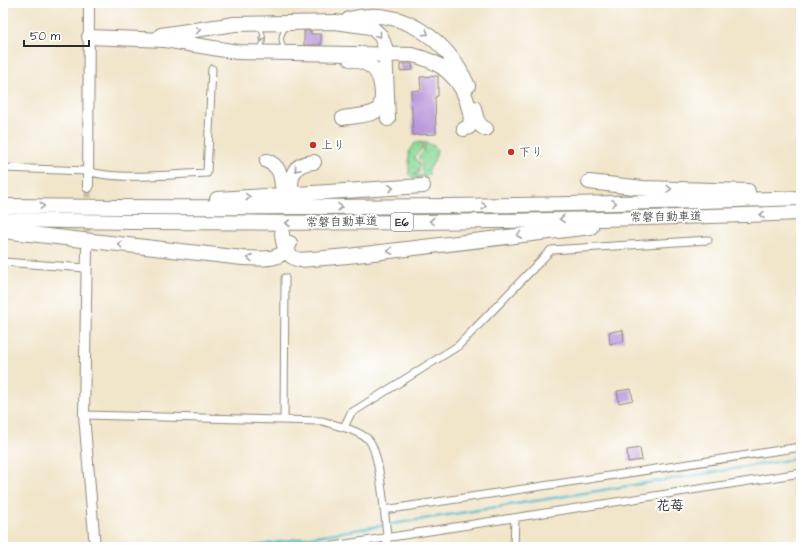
<svg xmlns="http://www.w3.org/2000/svg" width="804" height="550" viewBox="0 0 804 550" font-family="'Architects Daughter','Klee One',sans-serif">
<style>
.grass{fill:url(#grass-dots);stroke:#5b8363}
.lines{fill:none;stroke-linecap:round;stroke-linejoin:round}
.stream{stroke:#4db7cb;stroke-width:2.5}
.building{fill:#ba97dc}
.street-tunnel{stroke:#c9c0aa;stroke-width:7;stroke-dasharray:7 3.5;stroke-linecap:butt}
.highway-tunnel{stroke:#c9c0aa;stroke-width:14;stroke-dasharray:14 7;stroke-linecap:butt}
.lane-casing{stroke:#8e887a;stroke-width:5.5}
.street-casing{stroke:#8e887a;stroke-width:9}
.secondary-casing{stroke:#8e887a;stroke-width:12}
.highway-casing{stroke:#8e887a;stroke-width:16}
.lane{stroke:#fff;stroke-width:3.5}
.street{stroke:#fff;stroke-width:7}
.secondary{stroke:#fff;stroke-width:10}
.highway{stroke:#fff;stroke-width:14}
.oneway{stroke:#a0a0a0}
.poi-dot{fill:#c8321e;stroke:#fff;stroke-width:1.5}
.labels{text-anchor:middle;dominant-baseline:central;stroke-width:3.5;stroke-linejoin:round;paint-order:stroke}
.shield{fill:#fff;stroke:#6b6b6b;stroke-width:1}
.shield-label{font-size:11px;font-weight:bold;fill:#2b2b2b}
.poi-label{font-size:12px;fill:#2b2b2b;stroke:#fff;text-anchor:start}
.street-label{font-size:12px;fill:#2b2b2b;stroke:#fff}
.quarter-label{font-size:14px;font-weight:bold;fill:#2b2b2b;stroke:#fff}
</style>
<defs>
<pattern id="grass-dots" width="8" height="8" patternUnits="userSpaceOnUse"><rect width="8" height="8" fill="#8bdb9b"/><path d="M2 2h.1M6 6h.1" fill="none" stroke="#78bc86" stroke-width="1.8" stroke-linecap="round"/></pattern>
</defs>
<rect width="100%" height="100%" fill="#fff"/>
<filter id="ink" filterUnits="userSpaceOnUse"><feTurbulence type="fractalNoise" baseFrequency=".025" numOctaves="2"/><feDisplacementMap in="SourceGraphic" scale="8" xChannelSelector="R" yChannelSelector="G"/><feConvolveMatrix kernelMatrix="1 2 1 2 8 2 1 2 1" color-interpolation-filters="sRGB"/></filter>
<filter id="wash" filterUnits="userSpaceOnUse"><feTurbulence type="fractalNoise" baseFrequency=".012" numOctaves="4" result="noise"/><feDisplacementMap in="SourceGraphic" scale="16" xChannelSelector="R" yChannelSelector="G"/><feGaussianBlur stdDeviation="0.9" result="paint"/><feColorMatrix in="noise" values="0 0 0 0 0 0 0 0 0 0 0 0 0 0 0 0 0 1.4 0 .05"/><feComposite in="paint" operator="in"/></filter>
<g filter="url(#wash)">
<rect width="100%" height="100%" fill="#f1e5ca"/>
<path class="grass" d="M 422,142 L 422,149 L 415,156 L 416,160 L 421,165 L 418,169 L 419,173 L 415,174 L 415,176 L 424,175 L 421,170 L 423,164 L 418,157 L 424,151 L 424,142 L 434,146 L 437,151 L 434,161 L 428,172 L 430,174 L 426,177 L 414,179 L 409,174 L 409,152 L 415,143 Z"/>
<g class="lines">
<path class="stream" d="M 249,547 L 801,458"/>
</g>
<g id="blocks">
<path class="building" d="M 304,31 L 311,31 L 311,34 L 321,34 L 321,45 L 304,45 Z
M 400,64 L 412,64 L 413,70 L 400,71 Z
M 438,76 L 438,96 L 435,97 L 436,134 L 413,135 L 411,91 L 421,90 L 420,77 Z
M 623,330 L 624,341 L 610,344 L 609,332 Z
M 631,389 L 633,400 L 619,403 L 617,391 Z
M 640,448 L 642,460 L 628,462 L 627,450 Z"/>
</g>
</g>
<g filter="url(#ink)">
<use href="#blocks" fill-opacity="0" stroke="#8e887a" stroke-width="1"/>
<g class="lines">
<path class="street-tunnel" d="M 88,208 L 88,187
M 87,242 L 87,219"/>
<path class="highway-tunnel" d="M 291,195 L 291,233"/>
<defs>
<path id="lane" d="M 259,27 C 264,33 265,43 259,49
M 284,49 C 280,40 280,34 287,27"/>
<path id="street" d="M 3,168 L 88,171 C 116,181 176,174 207,173 L 212,69
M 3,262 L 86,268
M 84,415 L 322,421 C 338,426 355,429 368,439 C 380,450 385,517 387,536 L 387,547
M 284,420 L 285,278
M 344,427 L 351,413 L 458,346 L 551,250 L 708,240
M 384,510 L 801,447
M 327,547 L 801,473
M 514,547 L 515,518"/>
<path id="secondary" d="M 88,187 L 89,3
M 87,249 L 84,415 L 95,547"/>
<path id="highway" d="M 349,19 C 401,5 448,40 468,86
M 161,35 L 235,24 L 335,22 L 371,27 L 381,36 L 385,47 L 388,119
M 89,37 L 165,40 L 237,52 L 412,55 C 441,61 463,79 469,109 C 471,115 472,120 469,127 L 464,129
M 474,108 C 476,117 477,125 486,129
M 343,118 C 352,116 369,116 376,111 C 382,107 382,100 382,94 C 381,70 372,63 350,59
M 267,161 C 279,166 281,174 282,186
M 589,182 L 643,188 L 748,191
M 291,187 C 291,171 298,163 314,162
M 217,199 L 423,186
M 3,206 C 269,209 535,207 801,198
M 3,220 C 269,225 535,223 801,213
M 3,231 L 243,258 C 259,258 283,263 290,243
M 282,233 C 283,246 286,257 300,260 L 348,256 L 591,227"/>
</defs>
<use href="#lane" class="lane-casing"/>
<use href="#street" class="street-casing"/>
<use href="#secondary" class="secondary-casing"/>
<use href="#highway" class="highway-casing"/>
<use href="#lane" class="lane"/>
<use href="#street" class="street"/>
<use href="#secondary" class="secondary"/>
<use href="#highway" class="highway"/>
</g>
<defs><path id="oneway-chevron" d="M-2-3.5L2.5 0L-2 3.5" fill="none" stroke-width="1.6" stroke-linecap="round" stroke-linejoin="round"/></defs>
<g class="oneway">
<use href="#oneway-chevron" transform="translate(198 30) rotate(-8)"/>
<use href="#oneway-chevron" transform="translate(426 33) rotate(34)"/>
<use href="#oneway-chevron" transform="translate(379 35) rotate(51)"/>
<use href="#oneway-chevron" transform="translate(262 39) rotate(91)"/>
<use href="#oneway-chevron" transform="translate(297 169) rotate(131)"/>
<use href="#oneway-chevron" transform="translate(391 188) rotate(-3)"/>
<use href="#oneway-chevron" transform="translate(669 189) rotate(3)"/>
<use href="#oneway-chevron" transform="translate(248 197) rotate(-4)"/>
<use href="#oneway-chevron" transform="translate(614 203) rotate(-1)"/>
<use href="#oneway-chevron" transform="translate(42 206) rotate(1)"/>
<use href="#oneway-chevron" transform="translate(484 206) rotate(-1)"/>
<use href="#oneway-chevron" transform="translate(340 207) rotate(-1)"/>
<use href="#oneway-chevron" transform="translate(762 215) rotate(178)"/>
<use href="#oneway-chevron" transform="translate(562 219) rotate(179)"/>
<use href="#oneway-chevron" transform="translate(432 221) rotate(179)"/>
<use href="#oneway-chevron" transform="translate(288 223) rotate(-180)"/>
<use href="#oneway-chevron" transform="translate(519 235) rotate(173)"/>
<use href="#oneway-chevron" transform="translate(120 244) rotate(-173)"/>
<use href="#oneway-chevron" transform="translate(390 251) rotate(172)"/>
<use href="#oneway-chevron" transform="translate(250 258) rotate(-178)"/>
</g>
</g>
<g class="poi-dot">
<circle cx="313" cy="145" r="4"/>
<circle cx="511" cy="152" r="4"/>
</g>
<g class="labels">
<rect class="shield" x="391" y="213" width="22" height="18" rx="3"/>
<g class="shield-label">
<text x="402" y="222">E6</text>
</g>
<g class="poi-label">
<text x="321" y="145">上り</text>
<text x="519" y="152">下り</text>
</g>
<g class="street-label">
<text transform="translate(666 217) rotate(-1)">常磐自動車道</text>
<text transform="translate(342 222) rotate(-1)">常磐自動車道</text>
</g>
<g class="quarter-label">
<text x="670" y="506">花苺</text>
</g>
</g>
<rect width="804" height="550" fill="none" stroke="#fff" stroke-width="16"/>
<path d="M24 40v6h65v-6" fill="none" stroke="#2b2b2b" stroke-width="2"/>
<text x="30" y="40" font-size="12" fill="#2b2b2b" stroke="#ffffff" stroke-width="3" paint-order="stroke">50 m</text>
</svg>
